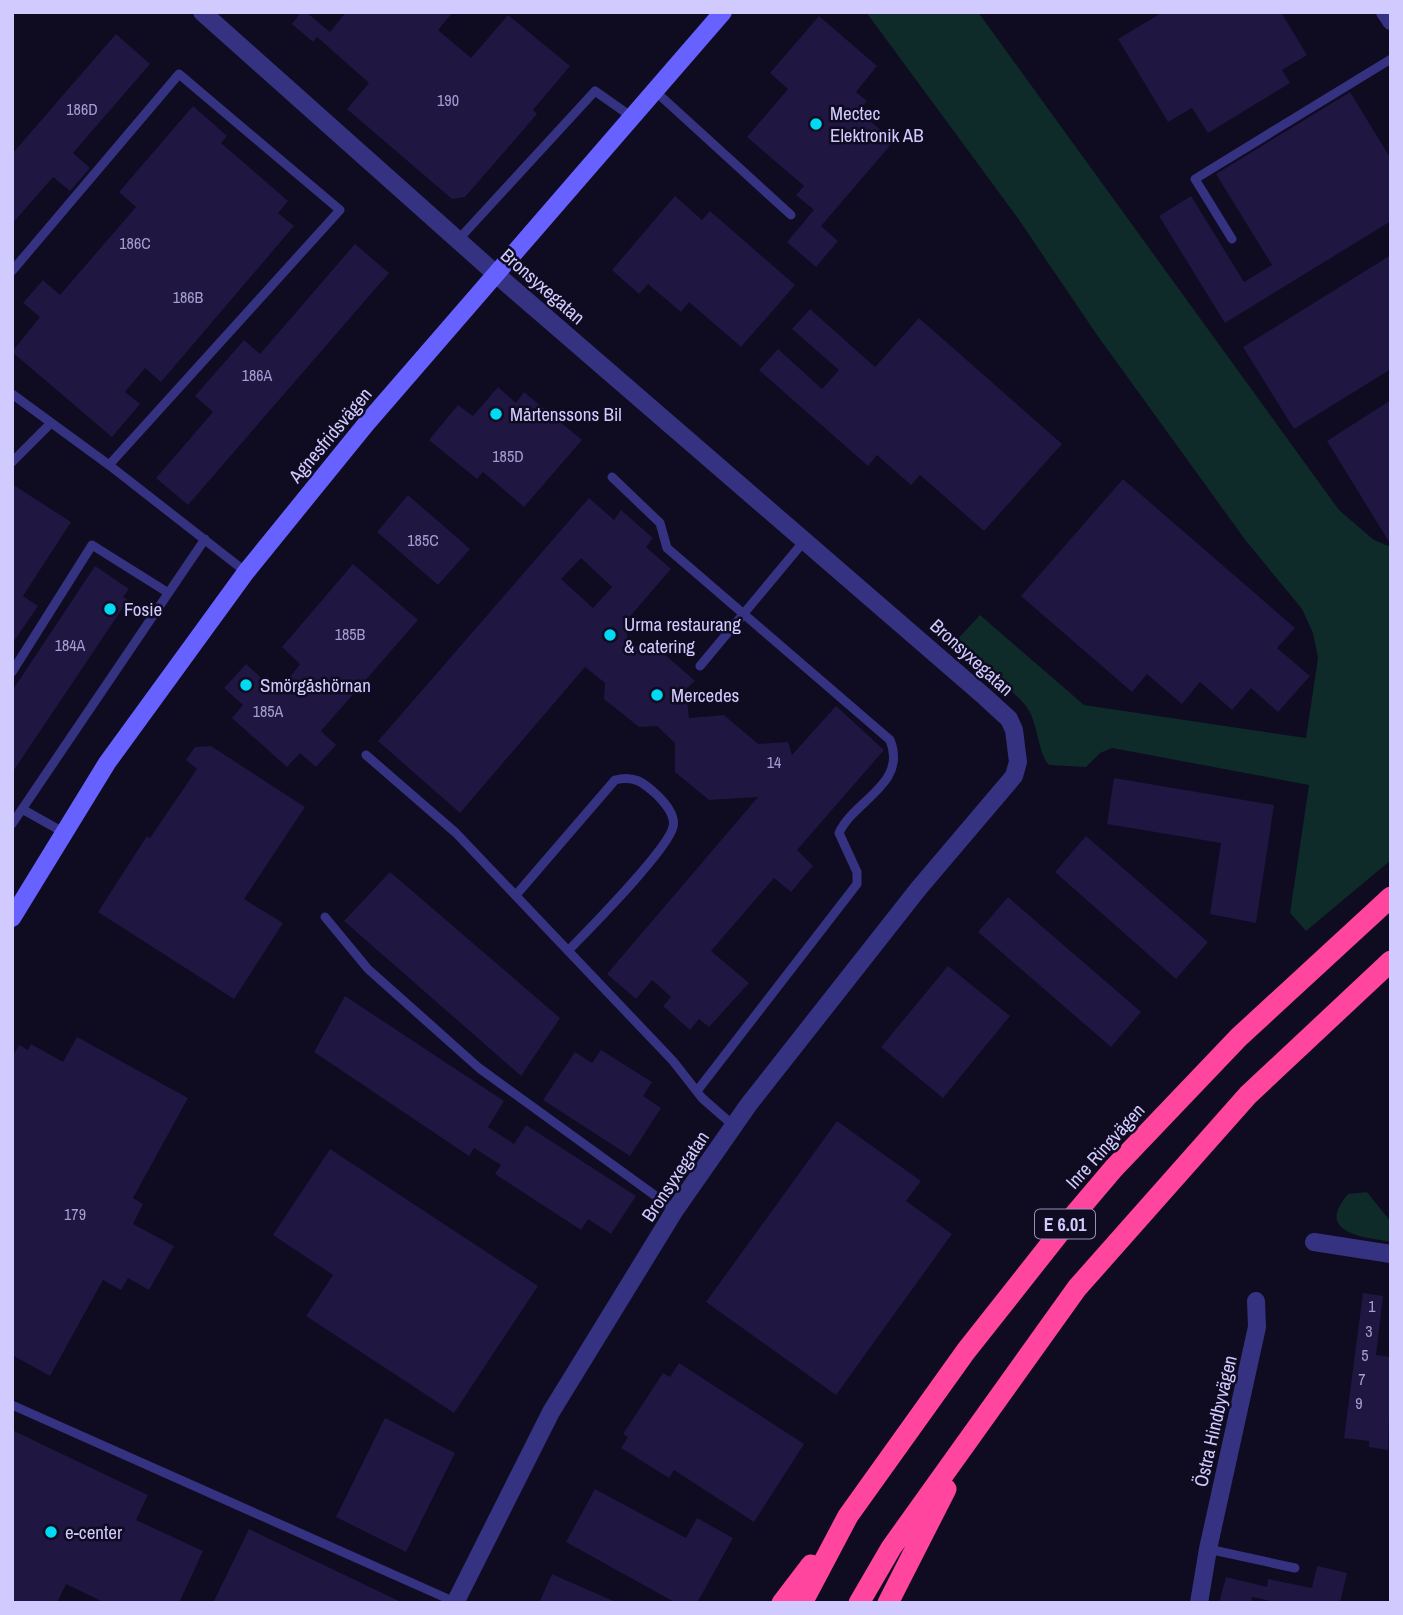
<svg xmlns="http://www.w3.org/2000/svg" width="1403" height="1615" viewBox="0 0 1403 1615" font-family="'Archivo Narrow',sans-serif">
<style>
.green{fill:#0e2a29}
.building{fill:#1f1642;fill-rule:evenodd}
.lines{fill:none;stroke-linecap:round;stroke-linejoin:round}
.service{stroke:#363282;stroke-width:9}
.minor{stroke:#363282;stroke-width:18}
.secondary{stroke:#6661ff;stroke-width:18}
.motorway{stroke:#ff459d;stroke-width:21}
.poi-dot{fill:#00daf5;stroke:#0f0b20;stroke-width:2.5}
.labels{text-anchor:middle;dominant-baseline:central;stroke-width:5;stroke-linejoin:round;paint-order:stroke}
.number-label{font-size:16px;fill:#a49dd0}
.shield{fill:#0f0b20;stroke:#9691bc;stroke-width:2}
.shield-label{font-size:18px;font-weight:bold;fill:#d0caff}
.poi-label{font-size:19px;fill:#d0caff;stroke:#0f0b20;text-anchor:start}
.street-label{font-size:19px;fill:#d0caff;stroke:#0f0b20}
</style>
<rect width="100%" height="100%" fill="#0f0b20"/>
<path class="green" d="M 866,12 L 978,12 L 1339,510 L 1374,540 L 1391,547 L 1391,860 L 1306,931 L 1290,913 L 1309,785 L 1112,748 L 1100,753 L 1086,767 L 1049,765 C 1038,753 1038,725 1028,709 C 1019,694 970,658 953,644 L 980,615 L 1084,705 L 1306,738 L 1318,658 L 1313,633 L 1302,609 L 1246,541 L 1097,335 L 1017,217 Z
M 1367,1192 L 1391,1222 L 1391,1242 C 1364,1237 1314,1234 1348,1194 Z"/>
<path class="building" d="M 301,12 L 306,12 L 330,32 L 346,12 L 453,12 L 438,30 L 471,58 L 508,15 L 570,66 L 533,110 L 537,114 L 465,197 L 452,199 L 347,109 L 369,83 L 317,37 L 313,42 L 292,24 Z
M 1163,12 L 1281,12 L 1307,55 L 1282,70 L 1290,83 L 1208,133 L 1192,108 L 1168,122 L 1118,39 Z
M 819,16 L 877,66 L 856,92 L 867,101 L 858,111 L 894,141 L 821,226 L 838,241 L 816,267 L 787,242 L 814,210 L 796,195 L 804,186 L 747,137 L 788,89 L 770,73 Z
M 116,34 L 150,64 L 73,153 L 90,168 L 70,191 L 53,177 L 12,224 L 12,154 Z
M 1350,92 L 1391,159 L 1391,221 L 1225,323 L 1159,216 L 1191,196 L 1244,282 L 1272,265 L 1216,174 Z
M 193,106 L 227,136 L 221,143 L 288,201 L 278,213 L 294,226 L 161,382 L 145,368 L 125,392 L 140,404 L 112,437 L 12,352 L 40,317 L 23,303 L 43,280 L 60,295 L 136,207 L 119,192 Z
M 675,196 L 702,220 L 710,211 L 795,285 L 741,347 L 689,302 L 681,312 L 648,284 L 639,294 L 612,270 Z
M 355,244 L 389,273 L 188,505 L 156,478 L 213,412 L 195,396 L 244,340 L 260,354 Z
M 1391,255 L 1391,369 L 1294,429 L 1243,347 Z
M 810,309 L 875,367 L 919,318 L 1062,444 L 984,531 L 920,475 L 911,485 L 877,455 L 868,466 L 759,370 L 778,349 L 822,389 L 839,370 L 792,329 Z
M 498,387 L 516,403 L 524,392 L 582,440 L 524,507 L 483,472 L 477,479 L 429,440 L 458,405 L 473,416 Z
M 1391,400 L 1391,545 L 1327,441 Z
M 1123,479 L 1295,628 L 1277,648 L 1310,676 L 1278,712 L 1251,688 L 1232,710 L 1200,682 L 1182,704 L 1147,674 L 1132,692 L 1021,596 Z
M 12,484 L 71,522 L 23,596 L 38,606 L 12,644 Z
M 408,495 L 470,549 L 438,585 L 377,532 Z
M 589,498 L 614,520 L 621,510 L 653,538 L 646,547 L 671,569 L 626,621 L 627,637 L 645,654 L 653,644 L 695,681 L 686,689 L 689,718 L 724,715 L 758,744 L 788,742 L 792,755 L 836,706 L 884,750 L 797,850 L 813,866 L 791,892 L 774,878 L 711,951 L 749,983 L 709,1027 L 699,1019 L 690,1030 L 663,1006 L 671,997 L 652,980 L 636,999 L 607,974 L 758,797 L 709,800 L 675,772 L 675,743 L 657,726 L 639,727 L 604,699 L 605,683 L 585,667 L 460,813 L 378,741 ZM 581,558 L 612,587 L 593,608 L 561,579 Z
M 353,564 L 418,620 L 321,731 L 336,745 L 316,767 L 300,753 L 287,767 L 232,718 L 243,705 L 224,688 L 246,664 L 278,693 L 300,664 L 282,647 Z
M 95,566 L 129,589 L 123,597 L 128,600 L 12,773 L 12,691 Z
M 211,746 L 305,807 L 244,899 L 283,923 L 234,999 L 98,912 L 147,836 L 150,838 L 197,769 L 186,760 L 195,747 Z
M 1114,778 L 1274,805 L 1256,923 L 1210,914 L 1221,843 L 1107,824 Z
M 1086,836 L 1208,942 L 1176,979 L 1055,872 Z
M 390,872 L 560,1018 L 521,1076 L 344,921 Z
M 1008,897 L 1141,1012 L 1111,1047 L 978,932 Z
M 948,966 L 1010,1016 L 943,1098 L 881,1047 Z
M 345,996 L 504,1101 L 488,1127 L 514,1144 L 526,1125 L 636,1196 L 611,1234 L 588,1219 L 581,1230 L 495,1174 L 501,1165 L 474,1148 L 469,1156 L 314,1052 Z
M 77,1037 L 188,1098 L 133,1198 L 143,1204 L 133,1224 L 174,1246 L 149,1290 L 128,1278 L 121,1290 L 103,1280 L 50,1376 L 12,1355 L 12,1057 L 19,1045 L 28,1050 L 31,1044 L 63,1062 Z
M 601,1050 L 652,1082 L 643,1096 L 661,1108 L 630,1156 L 543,1100 L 575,1052 L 592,1063 Z
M 837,1121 L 921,1181 L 906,1201 L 952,1234 L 836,1395 L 706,1302 Z
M 330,1149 L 538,1286 L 454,1413 L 306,1316 L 333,1275 L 273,1235 Z
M 1363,1293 L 1383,1296 L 1376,1355 L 1391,1357 L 1388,1450 L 1369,1447 L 1369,1441 L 1344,1438 Z
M 679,1363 L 804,1444 L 754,1522 L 674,1470 L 669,1478 L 621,1448 L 628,1437 L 623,1434 L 663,1373 L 670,1377 Z
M 385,1418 L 455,1453 L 406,1552 L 336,1517 Z
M 12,1430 L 148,1495 L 136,1520 L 203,1551 L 179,1603 L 105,1603 L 66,1584 L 57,1603 L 12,1603 Z
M 595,1489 L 686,1538 L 697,1518 L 733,1538 L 697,1603 L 676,1603 L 566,1542 Z
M 249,1529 L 403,1603 L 213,1603 Z
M 1317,1566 L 1347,1573 L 1340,1603 L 1281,1603 L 1252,1597 L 1251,1603 L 1219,1603 L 1226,1577 L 1267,1587 L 1268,1579 L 1312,1588 Z
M 552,1574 L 618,1603 L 539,1603 Z"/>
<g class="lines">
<path class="service" d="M 655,91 L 791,215
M 1232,239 L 1195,179 L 1391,59
M 458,240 L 595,91 L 632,117
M 12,271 L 179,74 L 340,210 L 109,465
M 12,394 L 109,465 L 246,572
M 12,462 L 51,423
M 612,477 L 660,523 L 667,548 L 890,740 C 908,784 854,800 839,833 L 857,872 L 857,884 L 697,1091
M 700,666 L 805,540
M 12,672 L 92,545 L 167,592
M 366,755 L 456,833 L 673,1061 L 702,1098 L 734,1126
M 22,809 L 63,832
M 12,824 L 205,539
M 516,895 L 615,780 C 634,775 643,782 657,795 C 665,803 676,815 673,827 C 667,851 588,930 568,951
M 325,917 L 368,969 L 479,1068 L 675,1210
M 12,1405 L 455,1602
M 1208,1549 L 1295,1568"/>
<path class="minor" d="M 202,12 L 497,275 L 985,697 L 1009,719 L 1014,730 L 1018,762 L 1014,776 L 919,888 L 749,1104 L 675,1210 L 551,1412 L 455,1603
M 1385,12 L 1391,21
M 1314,1242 L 1391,1254
M 1199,1603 L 1208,1549 L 1257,1327 L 1256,1301"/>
<path class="secondary" d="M 12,918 L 107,763 L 246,572 L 366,424 L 723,12"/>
<path class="motorway" d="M 782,1603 L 811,1565
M 802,1603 L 848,1516 L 966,1351 L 1064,1227 L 1114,1168 L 1239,1037 L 1391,897
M 859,1603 L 891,1548 L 1077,1288 L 1248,1095 L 1391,961
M 888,1603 L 946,1489"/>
</g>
<g class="poi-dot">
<circle cx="816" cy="124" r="7"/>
<circle cx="496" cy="414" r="7"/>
<circle cx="110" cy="609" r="7"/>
<circle cx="610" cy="635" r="7"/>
<circle cx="246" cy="685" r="7"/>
<circle cx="657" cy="695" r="7"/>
<circle cx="51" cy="1532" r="7"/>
</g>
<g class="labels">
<g class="number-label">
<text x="448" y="100">190</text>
<text x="82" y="109">186D</text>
<text x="135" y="243">186C</text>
<text x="188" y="297">186B</text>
<text x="257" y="375">186A</text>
<text x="508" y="456">185D</text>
<text x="423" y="540">185C</text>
<text x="350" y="634">185B</text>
<text x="70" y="645">184A</text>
<text x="268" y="711">185A</text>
<text x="774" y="762">14</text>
<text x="75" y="1214">179</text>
<text x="1372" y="1306">1</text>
<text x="1369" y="1331">3</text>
<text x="1365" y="1355">5</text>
<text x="1362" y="1379">7</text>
<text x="1359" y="1403">9</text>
</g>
<rect class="shield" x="1035" y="1209.5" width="60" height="29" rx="5"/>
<g class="shield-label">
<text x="1065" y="1224">E 6.01</text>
</g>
<g class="poi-label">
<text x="830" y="113">Mectec<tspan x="830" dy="22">Elektronik AB</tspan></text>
<text x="510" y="414">Mårtenssons Bil</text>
<text x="124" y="609">Fosie</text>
<text x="624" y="624">Urma restaurang<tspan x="624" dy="22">&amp; catering</tspan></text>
<text x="260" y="685">Smörgåshörnan</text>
<text x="671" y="695">Mercedes</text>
<text x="65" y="1532">e-center</text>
</g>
<g class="street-label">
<text transform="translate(543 286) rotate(41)">Bronsyxegatan</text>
<text transform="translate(330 435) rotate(-50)">Agnesfridsvägen</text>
<text transform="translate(972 657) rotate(42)">Bronsyxegatan</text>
<text transform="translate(1105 1146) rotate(-48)">Inre Ringvägen</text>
<text transform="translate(675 1176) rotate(-56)">Bronsyxegatan</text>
<text transform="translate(1215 1421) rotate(-77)">Östra Hindbyvägen</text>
</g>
</g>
<rect width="1403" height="1615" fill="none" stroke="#d0caff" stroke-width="28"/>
</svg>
